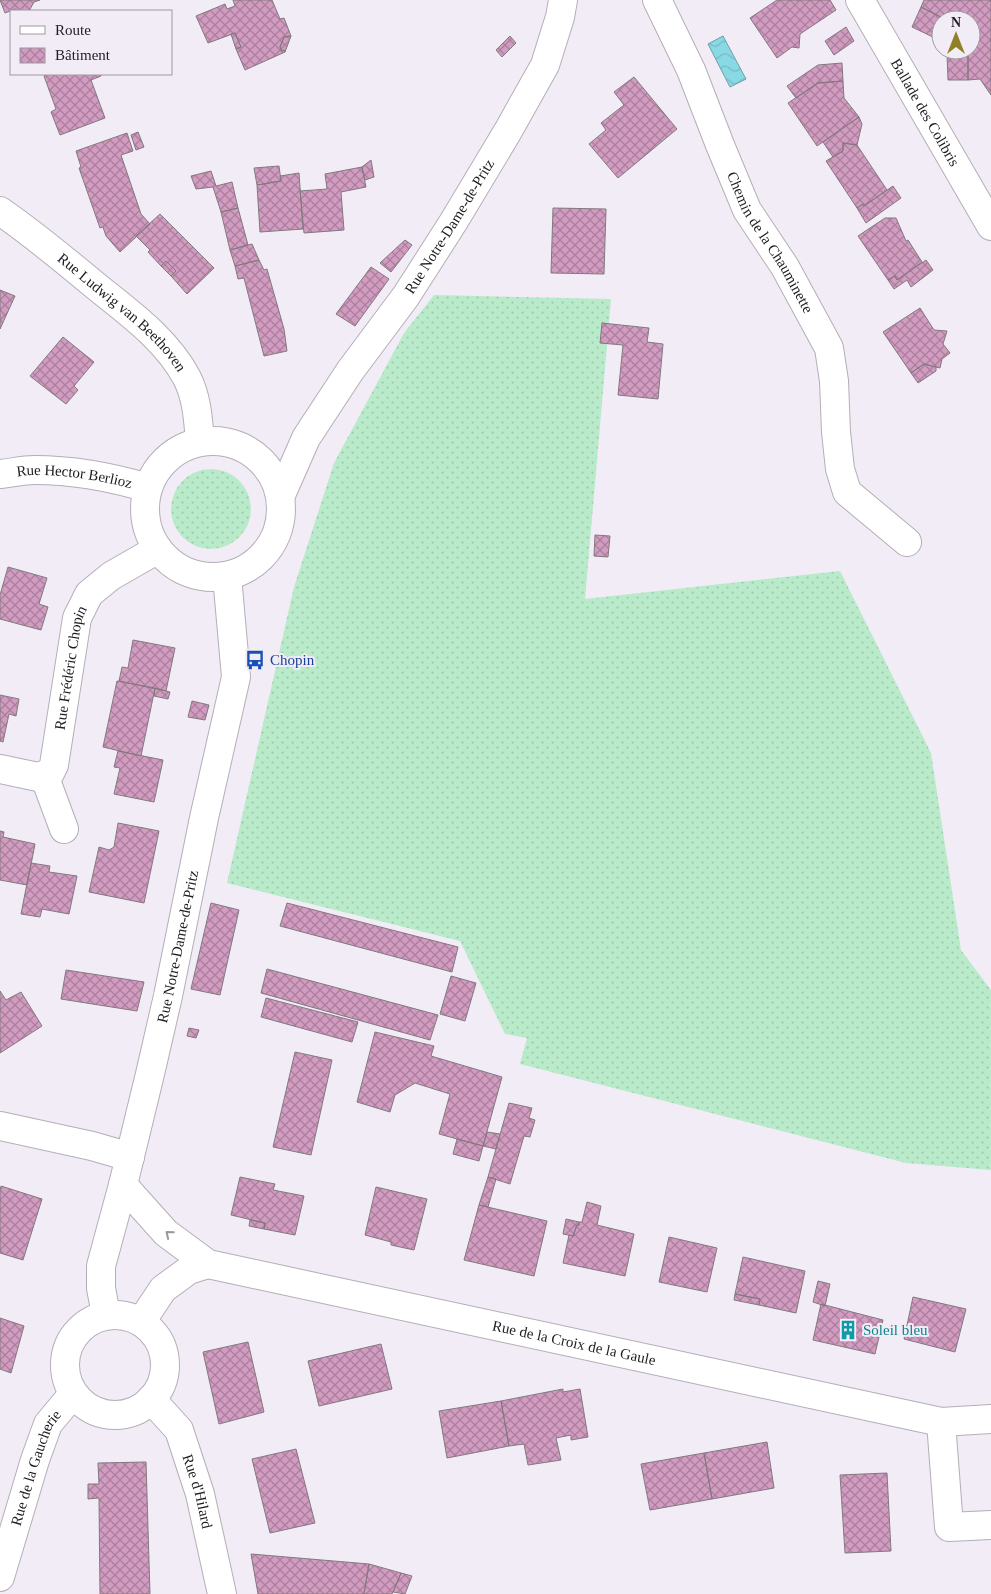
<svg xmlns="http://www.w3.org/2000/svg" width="991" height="1594" viewBox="0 0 991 1594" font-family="'Times New Roman',serif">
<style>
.grass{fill:url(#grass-dots)}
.water{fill:url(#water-waves);stroke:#69a0aa}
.building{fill:url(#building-cross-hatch);stroke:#82797f}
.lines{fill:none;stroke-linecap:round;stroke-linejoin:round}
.minor-casing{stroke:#b4aeb7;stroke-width:30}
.minor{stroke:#fff;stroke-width:28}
.oneway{stroke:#9a999b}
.labels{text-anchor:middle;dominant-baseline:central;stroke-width:4;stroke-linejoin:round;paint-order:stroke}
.street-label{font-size:15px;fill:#1f1c20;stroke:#f2ecf6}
.transit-label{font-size:15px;fill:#164399;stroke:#f2ecf6;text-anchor:start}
.culture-label{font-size:15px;fill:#0d838f;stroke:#f2ecf6;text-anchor:start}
</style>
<defs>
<pattern id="grass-dots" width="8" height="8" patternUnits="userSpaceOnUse" patternTransform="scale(1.25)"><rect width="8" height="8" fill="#b9ebcb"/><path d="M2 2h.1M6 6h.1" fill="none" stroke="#9fc9ae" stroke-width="1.8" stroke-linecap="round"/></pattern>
<pattern id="water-waves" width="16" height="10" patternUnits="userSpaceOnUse" patternTransform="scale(1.25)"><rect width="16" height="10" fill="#89d9e5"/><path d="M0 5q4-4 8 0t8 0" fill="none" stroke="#76bac4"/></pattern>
<pattern id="building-cross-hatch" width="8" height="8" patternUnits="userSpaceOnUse" patternTransform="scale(1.25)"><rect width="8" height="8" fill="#d29cc1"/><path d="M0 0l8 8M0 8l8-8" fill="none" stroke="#aa7e9c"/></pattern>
</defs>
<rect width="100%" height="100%" fill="#f2ecf6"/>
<path class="grass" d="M 434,295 L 611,299 L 585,599 L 840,571 L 931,753 L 961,950 L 991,990 L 991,1170 L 906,1163 L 520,1064 L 527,1038 L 505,1034 L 460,941 L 227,883 L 294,587 L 334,463 L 404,333 Z
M171 509a40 40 0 1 1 80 0a40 40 0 1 1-80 0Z"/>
<path class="water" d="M 723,36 L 746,79 L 730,87 L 708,44 Z"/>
<path class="building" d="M 0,0 L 40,0 L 34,2 L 29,11 L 19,11 L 15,9 L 5,13 Z
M 233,0 L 272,0 L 280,19 L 284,18 L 291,36 L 284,37 L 280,47 L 282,51 L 284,50 L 285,52 L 245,70 L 236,49 L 241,47 L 235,33 L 208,43 L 196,16 L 225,4 L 227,9 L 235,6 Z
M 777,0 L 797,0 L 798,1 L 800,0 L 830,0 L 836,10 L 800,34 L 799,48 L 792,47 L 777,58 L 750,18 Z
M 924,0 L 991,0 L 991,95 L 980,79 L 968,80 L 968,52 L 966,50 L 971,50 L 971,20 L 946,20 L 921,7 Z
M 921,7 L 945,19 L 941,20 L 941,26 L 935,38 L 912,27 Z
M 846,27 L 854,41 L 834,55 L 825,41 Z
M 235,33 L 241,47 L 236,49 L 231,34 Z
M 289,36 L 289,37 L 291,36 L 285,52 L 284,50 L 282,51 L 280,47 L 284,37 Z
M 510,36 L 516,43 L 502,57 L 496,50 Z
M 947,53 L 968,53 L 968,80 L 948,80 Z
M 842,63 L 843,81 L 818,83 L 796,98 L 787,86 L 818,65 Z
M 49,74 L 100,74 L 101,76 L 91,80 L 105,118 L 60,135 L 51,112 L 56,109 L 44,76 Z
M 634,77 L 677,129 L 618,178 L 589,144 L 606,130 L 601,123 L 624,105 L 614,92 Z
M 843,81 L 844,98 L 859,117 L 817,146 L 788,103 L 818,83 Z
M 859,117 L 862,124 L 857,145 L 843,143 L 843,151 L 833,157 L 823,142 Z
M 138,132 L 144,147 L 136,150 L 131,135 Z
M 127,133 L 133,151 L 121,155 L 141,214 L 150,224 L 120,252 L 106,236 L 103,227 L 100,228 L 79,168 L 81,167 L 76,151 Z
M 843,143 L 857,145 L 887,190 L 864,206 L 863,204 L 857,208 L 826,161 L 843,151 Z
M 371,160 L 374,177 L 365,180 L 362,167 Z
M 279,166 L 281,181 L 257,185 L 254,168 Z
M 362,167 L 366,187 L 341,192 L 344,230 L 304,233 L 300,191 L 327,189 L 325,174 Z
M 211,171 L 216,186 L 232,182 L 238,208 L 221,212 L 213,187 L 196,189 L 191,176 Z
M 299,173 L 303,229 L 260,232 L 257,185 L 281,181 L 280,176 Z
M 893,186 L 901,198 L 866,223 L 857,208 L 863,204 L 864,206 Z
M 238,208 L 248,245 L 230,250 L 221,212 Z
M 553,208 L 606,209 L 604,274 L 551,273 Z
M 160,214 L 214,268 L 187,294 L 171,276 L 176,271 L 166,261 L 161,266 L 148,252 L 150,250 L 136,236 Z
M 885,218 L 896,218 L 906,241 L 908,240 L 922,262 L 897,280 L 895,276 L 888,280 L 858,236 Z
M 405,240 L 412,245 L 391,272 L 380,263 Z
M 252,244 L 259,260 L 235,266 L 230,250 Z
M 259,260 L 264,270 L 267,269 L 284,329 L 287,351 L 264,356 L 244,278 L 238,279 L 235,266 Z
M 926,260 L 933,270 L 911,287 L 907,280 L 894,289 L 888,280 L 895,276 L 897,280 Z
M 166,261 L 176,271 L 171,276 L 161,266 Z
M 371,267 L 389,279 L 355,326 L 336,314 Z
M 0,290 L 15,296 L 0,329 Z
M 920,308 L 934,330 L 947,331 L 943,344 L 950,353 L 942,359 L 940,368 L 924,364 L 911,373 L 883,332 Z
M 602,323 L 649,328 L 647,342 L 663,344 L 658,399 L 618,395 L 623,345 L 600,343 Z
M 63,337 L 94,362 L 74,386 L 78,390 L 66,404 L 30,376 Z
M 924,364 L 936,367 L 936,371 L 918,383 L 911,373 Z
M 595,535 L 610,536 L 608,557 L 594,556 Z
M 8,567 L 47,578 L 39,604 L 48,607 L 41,630 L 0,619 L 0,595 Z
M 133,640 L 175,648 L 166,691 L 119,681 L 122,667 L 128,668 Z
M 117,681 L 155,688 L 141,756 L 103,747 Z
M 155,688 L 170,692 L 168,699 L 154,696 Z
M 0,695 L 19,699 L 16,716 L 9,714 L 3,742 L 0,741 Z
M 192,701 L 209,705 L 205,720 L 188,717 Z
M 118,751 L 163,760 L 154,802 L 114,794 L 120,768 L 114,767 Z
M 118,823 L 159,831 L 144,903 L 89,892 L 99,847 L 109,850 L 114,847 Z
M 0,831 L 4,832 L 3,837 L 35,844 L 27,885 L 0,880 Z
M 31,863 L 50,866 L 49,872 L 77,876 L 69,914 L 42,909 L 40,917 L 21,914 Z
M 211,903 L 239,910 L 220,995 L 191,989 Z
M 287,903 L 458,947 L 452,972 L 280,926 Z
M 267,969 L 438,1015 L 430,1040 L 261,993 Z
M 66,970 L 144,982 L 137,1011 L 61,999 Z
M 451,976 L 476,983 L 465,1021 L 440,1014 Z
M 0,991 L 6,1000 L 21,992 L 42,1026 L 0,1053 Z
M 266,998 L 358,1022 L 352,1042 L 261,1017 Z
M 189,1028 L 199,1030 L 196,1038 L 187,1036 Z
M 375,1032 L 434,1046 L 431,1056 L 502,1077 L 483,1146 L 439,1134 L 450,1094 L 415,1083 L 395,1095 L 390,1112 L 357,1102 Z
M 295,1052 L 332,1060 L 311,1155 L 273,1147 Z
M 509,1103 L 532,1108 L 529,1118 L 535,1120 L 530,1137 L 524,1136 L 510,1184 L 488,1177 Z
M 487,1132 L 500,1134 L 496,1149 L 483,1146 Z
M 457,1139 L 483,1146 L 479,1161 L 453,1154 Z
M 240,1177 L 275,1184 L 273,1190 L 304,1196 L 295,1235 L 264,1229 L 265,1223 L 231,1215 Z
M 488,1177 L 496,1179 L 488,1207 L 479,1205 Z
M 1,1186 L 42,1199 L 23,1260 L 0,1253 L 0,1190 Z
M 376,1187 L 427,1199 L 414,1250 L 391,1245 L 391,1242 L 365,1235 Z
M 587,1202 L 601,1206 L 597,1225 L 634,1234 L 625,1276 L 563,1263 L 569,1235 L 573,1236 L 577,1225 L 579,1225 L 579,1222 L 582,1222 Z
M 479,1205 L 547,1221 L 534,1276 L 464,1260 Z
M 566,1219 L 579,1222 L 579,1225 L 577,1225 L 573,1236 L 563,1234 Z
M 250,1220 L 265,1223 L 264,1229 L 249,1226 Z
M 669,1237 L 717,1248 L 707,1292 L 659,1282 Z
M 743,1257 L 805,1271 L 796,1313 L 759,1305 L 760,1299 L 735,1294 Z
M 818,1281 L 830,1284 L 825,1306 L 813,1302 Z
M 735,1294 L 760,1299 L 759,1305 L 734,1300 Z
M 913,1297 L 966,1309 L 955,1352 L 904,1339 Z
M 821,1304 L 883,1320 L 875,1354 L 813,1340 Z
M 0,1318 L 24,1326 L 11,1373 L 0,1369 Z
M 248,1342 L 264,1412 L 219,1424 L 203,1352 Z
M 381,1344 L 392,1389 L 319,1406 L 308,1361 Z
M 563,1389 L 563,1392 L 580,1389 L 588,1437 L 571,1440 L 571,1435 L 556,1438 L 561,1460 L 528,1465 L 524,1444 L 509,1446 L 501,1401 Z
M 501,1401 L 509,1446 L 447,1458 L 439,1411 Z
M 767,1442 L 774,1488 L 712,1499 L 704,1453 Z
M 296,1449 L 315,1523 L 270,1533 L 252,1459 Z
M 704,1453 L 712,1499 L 650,1510 L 641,1464 Z
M 146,1462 L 150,1594 L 100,1594 L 99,1498 L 88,1499 L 88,1484 L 99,1484 L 98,1463 Z
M 887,1473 L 891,1551 L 845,1553 L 840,1475 Z
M 251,1554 L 369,1564 L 364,1594 L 258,1594 Z
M 369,1564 L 401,1573 L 392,1594 L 364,1594 Z
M 401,1573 L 412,1576 L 405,1594 L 393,1592 Z"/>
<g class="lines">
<defs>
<g id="minor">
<path id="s1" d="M 657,0 L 691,70 L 720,145 L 747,210 L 785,267 L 829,348 L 834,381 L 836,432 L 840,469 L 847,492 L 907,542"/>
<path id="s2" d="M 860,0 L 991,226"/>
<path id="s3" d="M 0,211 C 32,233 61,257 91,282 C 126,311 165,337 187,378 C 197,398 198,419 200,441"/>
<circle cx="213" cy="509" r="68"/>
<path id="s4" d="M 0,474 C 11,473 23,470 34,470 C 74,470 111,477 148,488"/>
<path id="s5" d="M 281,495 L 306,438 L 350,371 L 406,296 L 454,221 L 508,131 L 545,65 L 560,17 L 563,0"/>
<path id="s6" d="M 0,769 L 38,777 L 50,773 L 54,765 L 77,618 L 89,594 L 111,576 L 158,549"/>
<path d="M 44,775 L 64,829"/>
<path d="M 0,1126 L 92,1146 L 130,1157"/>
<path id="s7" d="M 123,1185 L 166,1233 L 208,1264 L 941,1422 L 991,1419"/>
<path id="s8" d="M 106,1315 L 101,1288 L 101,1266 L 123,1185 L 150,1074 L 168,996 L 204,818 L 236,677 L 227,576"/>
<circle cx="115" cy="1365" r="50"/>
<path d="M 141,1322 L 163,1289 L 189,1270 L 208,1264"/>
<path id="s9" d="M 151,1399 L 179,1430 L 200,1494 L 222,1594"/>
<path d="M 941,1422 L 949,1527 L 991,1525"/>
<path id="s10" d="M 0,1577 L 35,1460 L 48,1424 L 73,1394"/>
</g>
</defs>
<use href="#minor" class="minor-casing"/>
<use href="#minor" class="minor"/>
</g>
<defs><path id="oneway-chevron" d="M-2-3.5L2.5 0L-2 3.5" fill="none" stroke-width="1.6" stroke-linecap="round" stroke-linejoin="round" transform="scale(1.25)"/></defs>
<use class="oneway" href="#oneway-chevron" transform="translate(169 1234) rotate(-140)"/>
<defs>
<symbol id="bus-bare" viewBox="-9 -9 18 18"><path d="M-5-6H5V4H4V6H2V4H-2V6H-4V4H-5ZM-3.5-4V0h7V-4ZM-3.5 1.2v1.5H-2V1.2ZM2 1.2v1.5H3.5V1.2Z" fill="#1a4fb4" stroke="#f2ecf6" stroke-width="2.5" paint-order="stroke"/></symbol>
<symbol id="building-bare" viewBox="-9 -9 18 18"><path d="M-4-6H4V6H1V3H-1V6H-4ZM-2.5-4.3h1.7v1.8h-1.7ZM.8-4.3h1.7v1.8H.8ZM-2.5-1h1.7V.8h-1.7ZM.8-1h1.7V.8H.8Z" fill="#0f9aa8" stroke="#f2ecf6" stroke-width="2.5" paint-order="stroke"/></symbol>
</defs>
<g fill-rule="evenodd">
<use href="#bus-bare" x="241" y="646" width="28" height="28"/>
<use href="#building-bare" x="834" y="1316" width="28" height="28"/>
</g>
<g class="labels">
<g class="street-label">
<text stroke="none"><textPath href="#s2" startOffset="130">Ballade des Colibris</textPath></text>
<text stroke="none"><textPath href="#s5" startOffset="318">Rue Notre-Dame-de-Pritz</textPath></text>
<text stroke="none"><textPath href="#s1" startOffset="268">Chemin de la Chauminette</textPath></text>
<text stroke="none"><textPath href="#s3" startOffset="159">Rue Ludwig van Beethoven</textPath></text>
<text stroke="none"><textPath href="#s4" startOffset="75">Rue Hector Berlioz</textPath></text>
<text stroke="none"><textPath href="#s6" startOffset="159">Rue Frédéric Chopin</textPath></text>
<text stroke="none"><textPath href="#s8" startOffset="378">Rue Notre-Dame-de-Pritz</textPath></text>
<text stroke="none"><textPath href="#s7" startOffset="491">Rue de la Croix de la Gaule</textPath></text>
<text stroke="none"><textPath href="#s10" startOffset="115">Rue de la Gaucherie</textPath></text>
<text stroke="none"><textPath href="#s9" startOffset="106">Rue d'Hilard</textPath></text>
</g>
<g class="transit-label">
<text x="270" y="660">Chopin</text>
</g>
<g class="culture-label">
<text x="863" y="1330">Soleil bleu</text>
</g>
</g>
<rect x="10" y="10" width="162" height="65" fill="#f2ecf6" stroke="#9e99a0"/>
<rect x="20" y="26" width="25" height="8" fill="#ffffff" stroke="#9e99a0"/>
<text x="55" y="35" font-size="15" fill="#1f1c20">Route</text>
<rect x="20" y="48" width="25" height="15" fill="url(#building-cross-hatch)" stroke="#9e99a0"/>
<text x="55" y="60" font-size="15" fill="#1f1c20">Bâtiment</text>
<g transform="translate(956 35)"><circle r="24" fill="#f2ecf6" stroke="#9e99a0"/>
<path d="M0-4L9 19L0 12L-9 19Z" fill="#8f8128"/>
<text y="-8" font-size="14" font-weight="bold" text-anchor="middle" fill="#1f1c20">N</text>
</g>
</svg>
